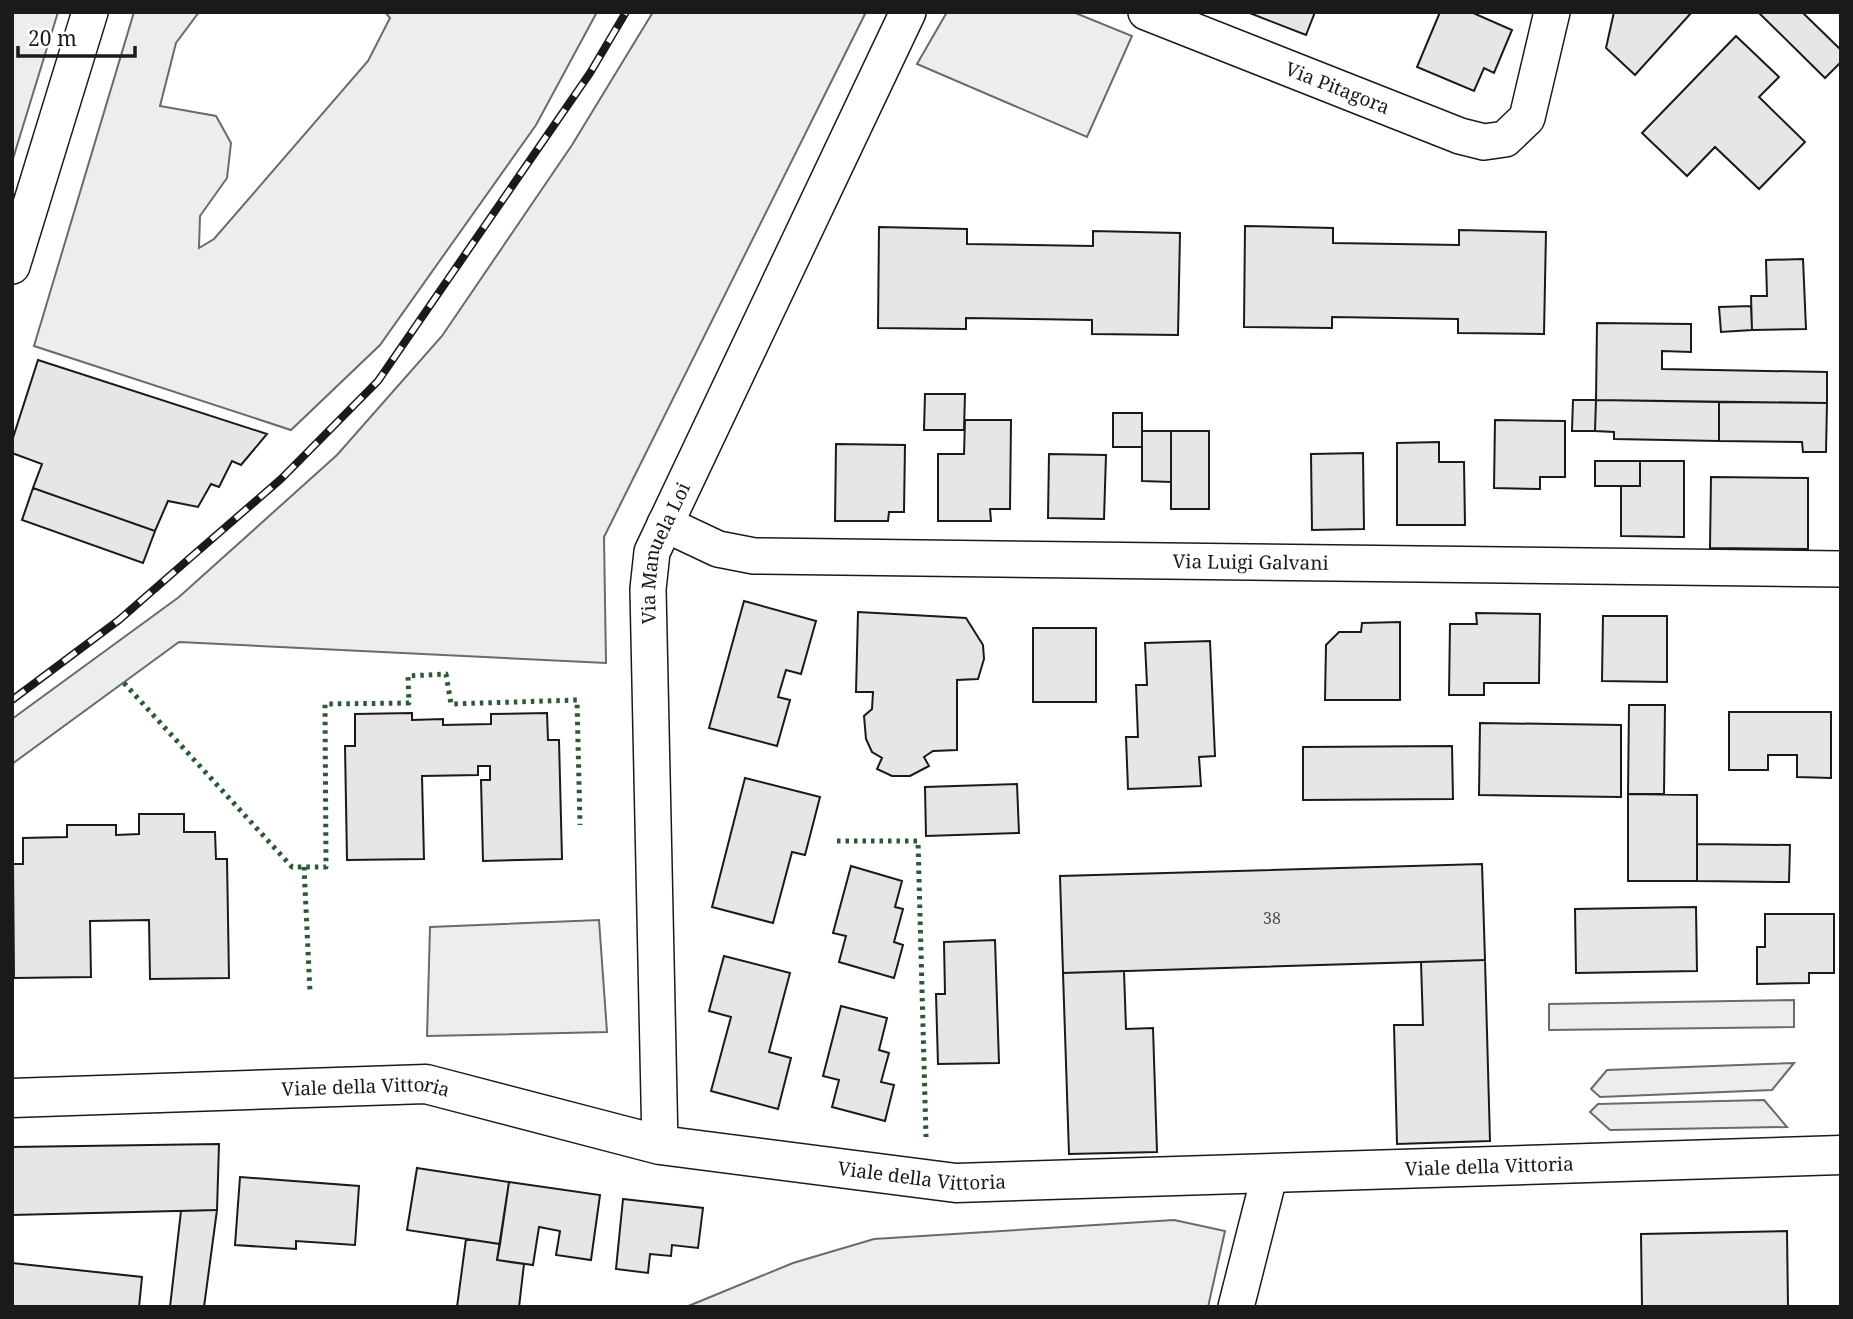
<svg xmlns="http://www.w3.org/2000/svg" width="1853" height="1319" viewBox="0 0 1853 1319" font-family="'Noto Serif',serif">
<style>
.built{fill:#ededed;stroke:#6a6a6a;stroke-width:2}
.building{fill:#e6e6e6;stroke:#1a1a1a;stroke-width:2}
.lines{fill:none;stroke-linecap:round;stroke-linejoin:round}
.street-casing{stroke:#1a1a1a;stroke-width:38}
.secondary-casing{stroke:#1a1a1a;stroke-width:41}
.street{stroke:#fff;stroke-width:35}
.secondary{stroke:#fff;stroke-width:38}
.rail-casing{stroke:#1a1a1a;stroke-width:8}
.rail{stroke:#fff;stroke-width:5;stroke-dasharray:16;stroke-linecap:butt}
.hedge{stroke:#2b5a34;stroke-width:5;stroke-dasharray:3.5 5;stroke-linecap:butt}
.labels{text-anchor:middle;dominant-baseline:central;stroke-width:5;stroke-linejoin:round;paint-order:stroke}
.number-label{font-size:16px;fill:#4d4d4d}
.street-label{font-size:19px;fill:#1a1a1a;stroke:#fff}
</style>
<rect width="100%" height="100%" fill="#fff"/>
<path class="built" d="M 12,12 L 58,12 L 12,162 Z
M 134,12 L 199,12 L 176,43 L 160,106 L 216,116 L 231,143 L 227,178 L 200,216 L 199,248 L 214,239 L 368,61 L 390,18 L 385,12 L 597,12 L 536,125 L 380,345 L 291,430 L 34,346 Z
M 653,12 L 866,12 L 604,537 L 606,663 L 179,642 L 12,764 L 12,719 L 179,597 L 337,455 L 442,336 L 572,145 Z
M 947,12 L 1073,12 L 1132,36 L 1087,137 L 917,64 Z
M 599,920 L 607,1032 L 427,1036 L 430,927 Z
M 1794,1000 L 1794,1027 L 1549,1030 L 1549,1004 Z
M 1794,1063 L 1772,1090 L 1600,1097 L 1591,1089 L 1607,1070 Z
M 1764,1100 L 1787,1127 L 1610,1130 L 1590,1112 L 1598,1104 Z
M 1174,1220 L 1225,1231 L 1208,1307 L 686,1307 L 793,1263 L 874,1239 Z"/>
<path class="building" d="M 1247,12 L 1315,12 L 1306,35 Z
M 1440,12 L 1471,12 L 1512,30 L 1494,73 L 1484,68 L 1474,91 L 1417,67 Z
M 1614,12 L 1692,12 L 1635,75 L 1606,48 Z
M 1758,12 L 1802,12 L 1841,50 L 1841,62 L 1825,78 Z
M 1736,36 L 1779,77 L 1759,97 L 1805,142 L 1759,189 L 1715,147 L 1687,176 L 1642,133 Z
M 1245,226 L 1333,228 L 1333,243 L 1459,245 L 1459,230 L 1546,232 L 1544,334 L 1458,333 L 1458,319 L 1332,317 L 1332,328 L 1244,327 Z
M 879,227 L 967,229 L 967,244 L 1093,246 L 1093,231 L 1180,233 L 1178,335 L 1092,334 L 1092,320 L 966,318 L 966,329 L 878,328 Z
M 1803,259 L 1806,329 L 1752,330 L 1751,296 L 1767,296 L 1766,260 Z
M 1751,306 L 1752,330 L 1721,332 L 1719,307 Z
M 1597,323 L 1691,324 L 1691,352 L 1662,351 L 1662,369 L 1827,372 L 1827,403 L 1596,400 Z
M 38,360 L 267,434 L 241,465 L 232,461 L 219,487 L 211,484 L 198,507 L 168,501 L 155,531 L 33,488 L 42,464 L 12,453 L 12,441 Z
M 925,394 L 965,394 L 964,430 L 924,430 Z
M 1573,400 L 1596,400 L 1595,431 L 1572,431 Z
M 1596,400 L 1719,402 L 1719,441 L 1614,439 L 1614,432 L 1595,431 Z
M 1719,402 L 1827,403 L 1826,452 L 1803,452 L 1802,442 L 1719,441 Z
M 1113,413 L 1142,413 L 1142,447 L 1113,447 Z
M 965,420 L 1011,420 L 1010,509 L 990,509 L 991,521 L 938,521 L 938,454 L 964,454 Z
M 1495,420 L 1565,421 L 1565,477 L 1540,477 L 1540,489 L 1494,488 Z
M 1142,431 L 1171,431 L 1171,482 L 1142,481 Z
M 1171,431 L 1209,431 L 1209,509 L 1171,509 Z
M 1439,442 L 1439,462 L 1464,462 L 1465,525 L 1397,525 L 1397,443 Z
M 836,444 L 905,445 L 904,512 L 889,512 L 888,521 L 835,521 Z
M 1363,453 L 1364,529 L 1312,530 L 1311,454 Z
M 1049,454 L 1106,455 L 1104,519 L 1048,518 Z
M 1595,461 L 1640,461 L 1640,486 L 1595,486 Z
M 1640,461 L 1684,461 L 1684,537 L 1621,536 L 1621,486 L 1640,486 Z
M 1711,477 L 1808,478 L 1808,549 L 1710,548 Z
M 33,488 L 155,531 L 143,563 L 22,520 Z
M 744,601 L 816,621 L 801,674 L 786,670 L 778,697 L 790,700 L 777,746 L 709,728 Z
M 858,612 L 966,618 L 983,645 L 984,659 L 978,679 L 957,680 L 957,750 L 933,751 L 924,757 L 929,766 L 910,776 L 892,776 L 877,769 L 882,758 L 872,752 L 866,739 L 864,716 L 872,709 L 873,692 L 856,692 Z
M 1476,613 L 1540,614 L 1539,683 L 1484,683 L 1484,695 L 1449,695 L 1450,624 L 1477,624 Z
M 1603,616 L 1667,616 L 1667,682 L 1602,681 Z
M 1400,622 L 1400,700 L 1325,700 L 1326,645 L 1339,632 L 1361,632 L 1362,623 Z
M 1033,628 L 1096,628 L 1096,702 L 1033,702 Z
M 1210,641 L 1215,756 L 1199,757 L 1201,786 L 1128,789 L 1126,737 L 1138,737 L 1136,685 L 1147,685 L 1145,643 Z
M 1629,705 L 1665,705 L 1664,794 L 1628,794 Z
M 1729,712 L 1831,712 L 1831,778 L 1797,777 L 1797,755 L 1768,755 L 1768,770 L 1729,770 Z
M 412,713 L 412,720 L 443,719 L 443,725 L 491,724 L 491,714 L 547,713 L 548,740 L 559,740 L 562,859 L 483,861 L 481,780 L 490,780 L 490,766 L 478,766 L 478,775 L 422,776 L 424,859 L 347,860 L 345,746 L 355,746 L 355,714 Z
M 1480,723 L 1621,725 L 1621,797 L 1479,795 Z
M 1452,746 L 1453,799 L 1303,800 L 1303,747 Z
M 745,778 L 820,797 L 805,855 L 792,852 L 773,923 L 712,907 Z
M 1017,784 L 1019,833 L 926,836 L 925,787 Z
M 1628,794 L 1697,795 L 1697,881 L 1628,881 Z
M 139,814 L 184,814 L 184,832 L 215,832 L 216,859 L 227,859 L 229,978 L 150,979 L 149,920 L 90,921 L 91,977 L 14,978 L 13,864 L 23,864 L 23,838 L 67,837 L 67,825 L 116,825 L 116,835 L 139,834 Z
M 1697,844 L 1790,845 L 1789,882 L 1697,881 Z
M 1482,864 L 1485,960 L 1063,973 L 1060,876 Z
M 851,866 L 902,881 L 895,907 L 903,909 L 894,942 L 903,945 L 894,978 L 839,962 L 846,936 L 833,933 Z
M 1696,907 L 1697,971 L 1576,973 L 1575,909 Z
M 1765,914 L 1834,914 L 1834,973 L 1809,973 L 1809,983 L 1757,984 L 1757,947 L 1765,947 Z
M 995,940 L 999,1063 L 938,1064 L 936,994 L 945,994 L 944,942 Z
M 724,956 L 790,973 L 769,1052 L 791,1058 L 778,1109 L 711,1091 L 731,1017 L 709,1011 Z
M 1485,960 L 1490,1141 L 1397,1144 L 1394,1025 L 1423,1025 L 1421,962 Z
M 1124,971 L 1126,1029 L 1153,1028 L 1157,1152 L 1069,1154 L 1063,973 Z
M 841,1006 L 887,1018 L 879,1050 L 889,1053 L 881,1082 L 894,1085 L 885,1121 L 832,1107 L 839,1080 L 823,1076 Z
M 219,1144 L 217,1210 L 12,1215 L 12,1147 Z
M 417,1168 L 509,1182 L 500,1244 L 407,1230 Z
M 240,1177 L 359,1186 L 355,1245 L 296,1241 L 296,1249 L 235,1245 Z
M 509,1182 L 600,1195 L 591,1260 L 556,1255 L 560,1231 L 539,1227 L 533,1265 L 497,1260 Z
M 623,1199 L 703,1208 L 698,1248 L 672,1245 L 671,1256 L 650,1254 L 648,1273 L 616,1269 Z
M 217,1210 L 204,1307 L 170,1307 L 181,1211 Z
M 1787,1231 L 1788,1307 L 1642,1307 L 1641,1234 Z
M 466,1239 L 500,1244 L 497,1260 L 524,1264 L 519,1307 L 457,1307 Z
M 12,1263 L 142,1277 L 139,1307 L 12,1307 Z"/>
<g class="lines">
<defs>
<g id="street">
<path id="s1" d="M 1146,12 L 1460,136 L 1484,142 L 1505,139 L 1527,118 L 1552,12"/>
<path d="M 12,266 L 90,12"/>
<path id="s2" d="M 665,524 L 718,549 L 754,556 L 1841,569"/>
<path id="s3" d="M 660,1145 L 648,589 L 652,552 L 908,12"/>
<path d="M 1236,1307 L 1270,1173"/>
</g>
<g id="secondary">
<path id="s4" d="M 12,1098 L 426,1084 L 660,1145 L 956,1183 L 1841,1155"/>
</g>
</defs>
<use href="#street" class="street-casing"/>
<use href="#secondary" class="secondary-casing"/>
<use href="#street" class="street"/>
<use href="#secondary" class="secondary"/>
<defs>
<path id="rail" d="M 12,700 L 119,620 L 190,558 L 281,479 L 378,381 L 590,73 L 626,12"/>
</defs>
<use href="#rail" class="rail-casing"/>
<use href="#rail" class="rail"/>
<path class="hedge" d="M 124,683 L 292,867 L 326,867 L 325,704 L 409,703 L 408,676 L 446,674 L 451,704 L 577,700 L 580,825
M 837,841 L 918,841 L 926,1137
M 304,867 L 310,992"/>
</g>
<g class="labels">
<g class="number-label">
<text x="1272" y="918">38</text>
</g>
<g class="street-label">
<text stroke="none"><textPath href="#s1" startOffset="206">Via Pitagora</textPath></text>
<text stroke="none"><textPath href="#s3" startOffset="595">Via Manuela Loi</textPath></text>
<text stroke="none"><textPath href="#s2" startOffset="592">Via Luigi Galvani</textPath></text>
<text stroke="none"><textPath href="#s4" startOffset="354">Viale della Vittoria</textPath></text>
<text stroke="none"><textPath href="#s4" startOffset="1488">Viale della Vittoria</textPath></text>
<text stroke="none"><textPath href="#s4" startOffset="920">Viale della Vittoria</textPath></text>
</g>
</g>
<rect width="1853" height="1319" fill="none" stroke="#1a1a1a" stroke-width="28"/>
<path d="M18 46v10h117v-10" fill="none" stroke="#1a1a1a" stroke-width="3.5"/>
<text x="28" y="46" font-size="21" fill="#1a1a1a" stroke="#ffffff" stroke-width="5" paint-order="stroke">20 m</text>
</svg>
